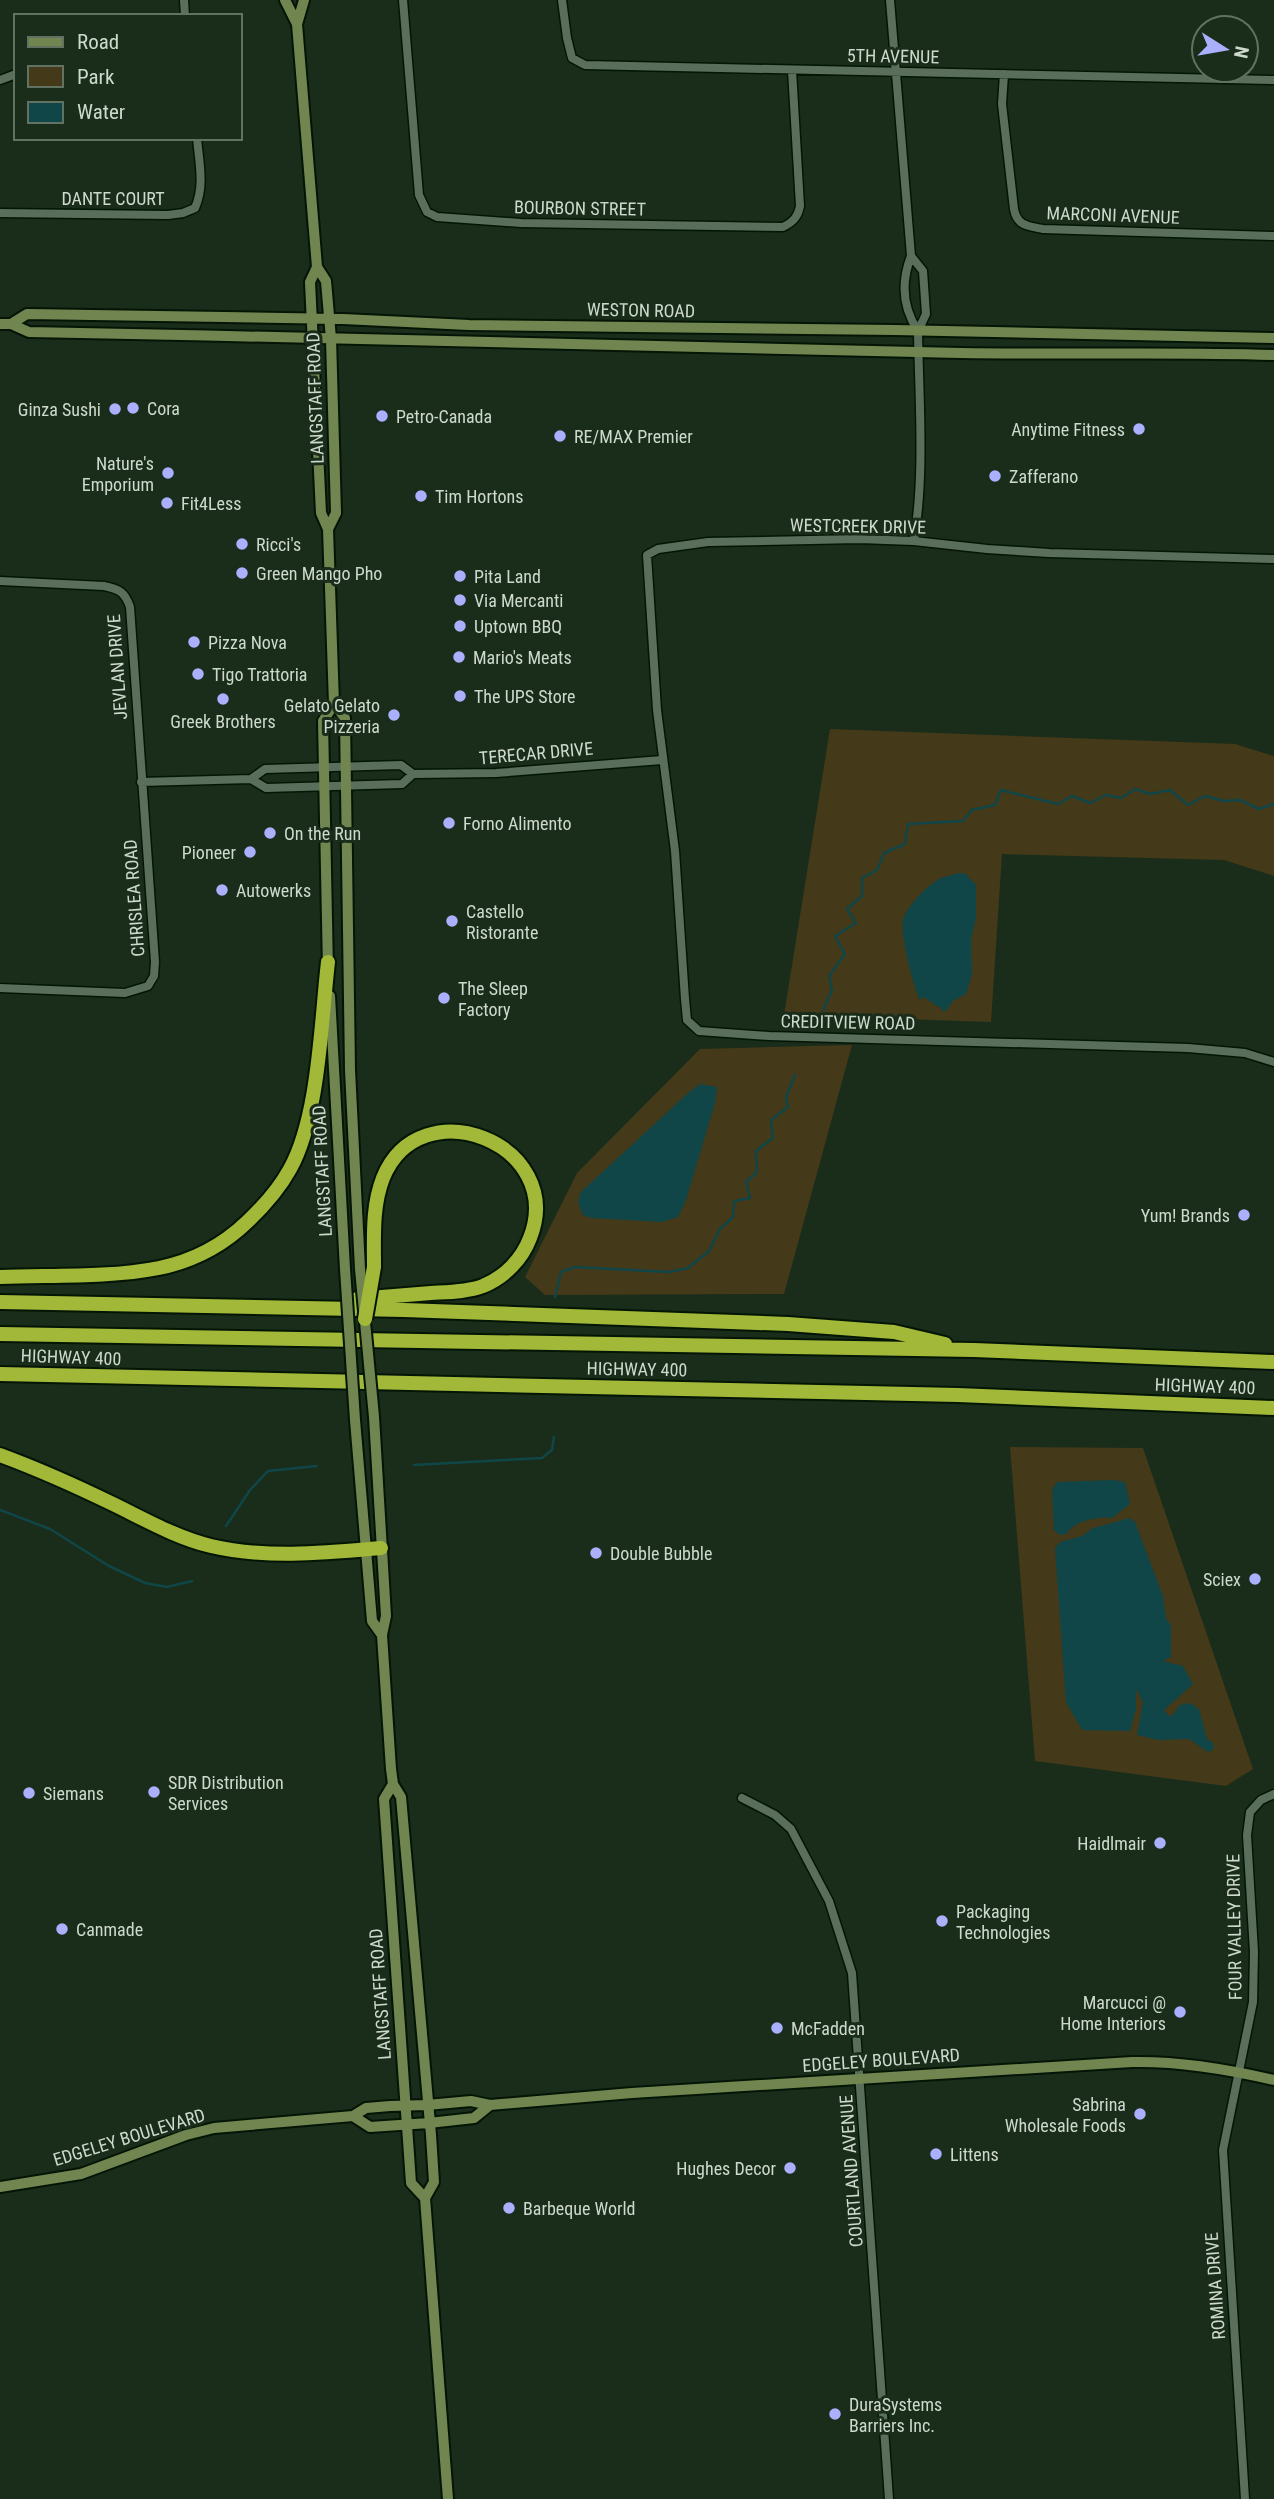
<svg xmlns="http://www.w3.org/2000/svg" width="1274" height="2499" viewBox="0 0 1274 2499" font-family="'Roboto Condensed',sans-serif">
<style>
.green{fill:#443918}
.water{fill:#104648}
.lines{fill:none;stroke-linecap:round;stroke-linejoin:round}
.stream{stroke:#104648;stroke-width:2.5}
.street-casing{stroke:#041505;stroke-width:11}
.secondary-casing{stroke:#041505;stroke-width:14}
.highway-casing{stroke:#041505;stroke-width:18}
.street{stroke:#5a6f5b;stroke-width:8}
.secondary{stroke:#708550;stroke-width:10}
.highway{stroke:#a2b838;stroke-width:14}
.secondary-bridge-casing{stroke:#041505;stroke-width:14;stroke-linecap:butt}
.highway-bridge-casing{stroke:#041505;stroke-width:18;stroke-linecap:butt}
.secondary-bridge{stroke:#708550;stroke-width:10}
.highway-bridge{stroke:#a2b838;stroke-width:14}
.poi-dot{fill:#aab0fc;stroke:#1a2d1b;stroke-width:2.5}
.labels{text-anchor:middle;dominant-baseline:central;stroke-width:6;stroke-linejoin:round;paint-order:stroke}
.street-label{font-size:18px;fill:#cdd9cd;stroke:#1a2d1b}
.poi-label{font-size:18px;fill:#cdd9cd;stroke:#1a2d1b;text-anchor:start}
</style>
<rect width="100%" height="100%" fill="#1a2d1b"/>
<path class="green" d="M 830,729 L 1235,744 L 1274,756 L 1274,876 L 1224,860 L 1002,854 L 991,1022 L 784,1015 Z
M 852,1045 L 784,1294 L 545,1295 L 525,1277 L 577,1173 L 700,1049 Z
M 1010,1447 L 1143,1448 L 1253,1769 L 1226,1786 L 1035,1761 Z"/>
<path class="water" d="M 960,873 L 966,874 L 976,885 L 976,918 L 971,940 L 972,974 L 966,994 L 953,1001 L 946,1011 L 942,1011 L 941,1007 L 938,1007 L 924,997 L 920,1000 C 913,986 900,935 903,920 C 906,907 927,886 939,879 C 945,876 953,875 960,873 Z
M 700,1084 L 717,1087 L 715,1103 L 686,1200 L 678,1217 L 662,1222 L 591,1218 L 583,1215 L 578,1202 L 581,1192 L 688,1093 Z
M 1114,1480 L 1125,1482 L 1130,1504 L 1112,1518 C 1097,1517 1076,1520 1066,1534 L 1060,1535 L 1054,1530 L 1052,1490 L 1057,1482 Z
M 1130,1518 L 1135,1522 L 1163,1596 L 1166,1618 L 1171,1626 L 1171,1657 L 1163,1661 L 1183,1666 L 1193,1684 L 1164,1710 L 1171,1717 L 1180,1705 L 1190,1703 L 1199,1709 L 1207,1739 L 1213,1743 L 1214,1749 L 1208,1752 L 1189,1739 L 1158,1740 L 1137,1735 L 1143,1702 L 1136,1689 L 1136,1709 L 1130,1731 L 1082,1730 L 1066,1702 L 1055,1548 L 1060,1542 L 1082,1536 L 1093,1528 Z"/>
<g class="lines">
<path class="stream" d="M 823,1010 L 832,990 L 829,976 L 845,954 L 835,936 L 856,923 L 847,909 L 862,896 L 862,878 L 877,870 L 884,853 L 905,844 L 908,824 L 963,821 L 972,810 L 995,805 L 1001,790 L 1058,804 L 1072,796 L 1090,803 L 1106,795 L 1121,798 L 1135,789 L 1150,794 L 1170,790 L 1188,805 L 1205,796 L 1224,801 L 1240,800 L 1259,809 L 1274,804
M 555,1297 L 561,1272 L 575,1267 L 669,1272 L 688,1268 L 709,1251 L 720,1229 L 733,1217 L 734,1201 L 750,1198 L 746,1182 L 757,1172 L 756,1151 L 773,1138 L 771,1120 L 788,1107 L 786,1097 L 795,1075
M 414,1465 L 542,1458 L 552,1450 L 554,1437
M 0,1510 L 50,1529 L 109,1566 L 145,1583 L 167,1587 L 192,1581
M 226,1526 L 250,1490 L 268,1471 L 317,1466"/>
<defs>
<path id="street" d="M 184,0 L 185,16
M 403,0 L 419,195 L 427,212 L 437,217 L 521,223 L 783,227 C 793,222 798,217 800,206 L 792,70
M 562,0 L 567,38 L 572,58 L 585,65 L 1274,80
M 890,0 L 911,256 C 901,282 902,307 918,331
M 1004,74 L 1002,104 L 1014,209 C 1017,226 1028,226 1043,229 L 1274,236
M 0,80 L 16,74
M 0,213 L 168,215 L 183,213 L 195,208 C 205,186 199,162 197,138
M 911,256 L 923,271 L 926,314 L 918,331 C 919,401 925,472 914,541
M 1274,559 L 1049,553 L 987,549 L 914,541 L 859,539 L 708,542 L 658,549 L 647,555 L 657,710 L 675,851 L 685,999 L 687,1020 L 699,1031 L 769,1036 L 1188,1048 L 1245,1053 L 1274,1062
M 0,581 L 104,586 C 119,589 125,592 130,607 L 155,962 L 154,976 L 148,986 L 125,993 L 0,988
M 251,779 L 266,788 L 402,784 L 413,774
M 141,782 L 251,779 L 265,769 L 401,765 L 413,774 L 496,773 L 662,760
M 742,1798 L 775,1815 L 791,1829 L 829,1901 L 852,1973 L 889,2499
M 1245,2499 L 1223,2150 L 1253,2002 L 1254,1952 L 1247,1835 L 1250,1812 L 1261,1800 L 1274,1794"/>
<path id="secondary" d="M 285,0 L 297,24
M 304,0 L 297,24 L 317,267 L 310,282 L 321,513 L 328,529 L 334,704 L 323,721 L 328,970
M 317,267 L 326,281 L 331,339 L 336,513 L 328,529
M 0,324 L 11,324 L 29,332 C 325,338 621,343 917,352 C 1036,356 1155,351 1274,355
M 11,324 L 27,314 L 343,319 L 469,325 L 894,330 L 1274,338
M 334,704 L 345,718 L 350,1070 L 360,1269
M 330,996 L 345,1269
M 374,1417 L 386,1616 L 382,1635 L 391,1769 L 393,1784 L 401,1797 L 431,2135 L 434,2182 L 425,2198 L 448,2499
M 355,1420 L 372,1621 L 382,1635
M 393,1784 L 384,1799 L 411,2183 L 425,2198
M 353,2116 L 370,2127 L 429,2123 L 474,2118 L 490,2105
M 0,2187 L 81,2174 L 186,2135 L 214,2128 L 353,2116 L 366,2108 L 390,2106 L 427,2105 L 471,2101 L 490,2105 L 632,2093 L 1132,2062 C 1180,2061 1227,2069 1274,2080"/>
<path id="highway" d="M 0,1277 C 52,1275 108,1278 159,1268 C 193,1261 221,1247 247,1222 C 263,1207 279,1189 290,1169 C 319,1117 321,1022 328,962
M 357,1299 C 381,1297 406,1295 431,1293 C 448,1292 467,1292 483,1286 C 505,1277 522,1259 530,1238 C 567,1144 420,1086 383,1178 C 372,1206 374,1237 374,1267
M 0,1302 L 404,1310 L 788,1324 L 894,1332 L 945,1344
M 0,1334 L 974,1350 L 1274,1362
M 0,1374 L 958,1395 L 1274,1408
M 0,1455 C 38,1469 76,1486 113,1504 C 144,1519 177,1538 211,1546 C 266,1559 325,1553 381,1548"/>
</defs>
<use href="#street" class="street-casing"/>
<use href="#secondary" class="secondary-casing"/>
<use href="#highway" class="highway-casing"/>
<use href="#street" class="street"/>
<use href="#secondary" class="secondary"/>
<use href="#highway" class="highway"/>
<defs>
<path id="secondary-bridge" d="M 345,1269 L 355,1420
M 360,1269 L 374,1417"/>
<path id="highway-bridge" d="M 365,1319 L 374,1267"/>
</defs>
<use href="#secondary-bridge" class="secondary-bridge-casing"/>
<use href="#highway-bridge" class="highway-bridge-casing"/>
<use href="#secondary-bridge" class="secondary-bridge"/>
<use href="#highway-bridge" class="highway-bridge"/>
</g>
<g class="poi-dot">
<circle cx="133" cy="408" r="7"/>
<circle cx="115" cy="409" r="7"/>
<circle cx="382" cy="416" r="7"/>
<circle cx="1139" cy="429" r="7"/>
<circle cx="560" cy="436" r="7"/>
<circle cx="168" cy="473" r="7"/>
<circle cx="995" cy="476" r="7"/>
<circle cx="421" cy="496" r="7"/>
<circle cx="167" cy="503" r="7"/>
<circle cx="242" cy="544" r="7"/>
<circle cx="242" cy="573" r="7"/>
<circle cx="460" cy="576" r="7"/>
<circle cx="460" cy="600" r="7"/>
<circle cx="460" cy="626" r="7"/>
<circle cx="194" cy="642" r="7"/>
<circle cx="459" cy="657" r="7"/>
<circle cx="198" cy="674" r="7"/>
<circle cx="460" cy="696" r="7"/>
<circle cx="223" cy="699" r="7"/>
<circle cx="394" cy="715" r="7"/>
<circle cx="449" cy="823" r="7"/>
<circle cx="270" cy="833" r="7"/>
<circle cx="250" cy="852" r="7"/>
<circle cx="222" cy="890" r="7"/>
<circle cx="452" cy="921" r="7"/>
<circle cx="444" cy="998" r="7"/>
<circle cx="1244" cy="1215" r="7"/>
<circle cx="596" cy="1553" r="7"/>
<circle cx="1255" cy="1579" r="7"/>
<circle cx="154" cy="1792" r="7"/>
<circle cx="29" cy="1793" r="7"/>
<circle cx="1160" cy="1843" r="7"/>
<circle cx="942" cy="1921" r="7"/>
<circle cx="62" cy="1929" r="7"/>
<circle cx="1180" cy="2012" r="7"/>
<circle cx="777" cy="2028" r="7"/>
<circle cx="1140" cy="2114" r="7"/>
<circle cx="936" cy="2154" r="7"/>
<circle cx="790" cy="2168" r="7"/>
<circle cx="509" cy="2208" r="7"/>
<circle cx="835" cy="2414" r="7"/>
</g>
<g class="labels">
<g class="street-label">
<text transform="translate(893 56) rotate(1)">5TH AVENUE</text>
<text x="113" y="198">DANTE COURT</text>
<text transform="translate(580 208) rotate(1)">BOURBON STREET</text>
<text transform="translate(1113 215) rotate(2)">MARCONI AVENUE</text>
<text transform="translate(641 310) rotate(1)">WESTON ROAD</text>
<text transform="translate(315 398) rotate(-92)">LANGSTAFF ROAD</text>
<text transform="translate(858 526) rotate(1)">WESTCREEK DRIVE</text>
<text transform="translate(117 667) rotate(-94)">JEVLAN DRIVE</text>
<text transform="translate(536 753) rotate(-5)">TERECAR DRIVE</text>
<text transform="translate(134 898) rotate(-94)">CHRISLEA ROAD</text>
<text transform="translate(848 1022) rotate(1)">CREDITVIEW ROAD</text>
<text transform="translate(322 1171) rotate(-93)">LANGSTAFF ROAD</text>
<text transform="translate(71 1357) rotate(2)">HIGHWAY 400</text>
<text transform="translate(637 1369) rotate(1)">HIGHWAY 400</text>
<text transform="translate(1205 1386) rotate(2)">HIGHWAY 400</text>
<text transform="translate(1234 1927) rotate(-91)">FOUR VALLEY DRIVE</text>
<text transform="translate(380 1994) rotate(-94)">LANGSTAFF ROAD</text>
<text transform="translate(881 2060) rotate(-4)">EDGELEY BOULEVARD</text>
<text transform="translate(129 2137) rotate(-17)">EDGELEY BOULEVARD</text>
<text transform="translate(851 2171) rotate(-94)">COURTLAND AVENUE</text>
<text transform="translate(1215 2286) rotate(-94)">ROMINA DRIVE</text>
</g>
<g class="poi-label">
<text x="147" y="408">Cora</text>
<text x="101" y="409" text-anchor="end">Ginza Sushi</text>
<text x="396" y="416">Petro-Canada</text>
<text x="1125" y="429" text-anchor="end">Anytime Fitness</text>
<text x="574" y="436">RE/MAX Premier</text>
<text x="154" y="463" text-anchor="end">Nature's<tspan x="154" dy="21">Emporium</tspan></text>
<text x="1009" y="476">Zafferano</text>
<text x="435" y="496">Tim Hortons</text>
<text x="181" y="503">Fit4Less</text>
<text x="256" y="544">Ricci's</text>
<text x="256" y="573">Green Mango Pho</text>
<text x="474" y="576">Pita Land</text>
<text x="474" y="600">Via Mercanti</text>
<text x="474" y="626">Uptown BBQ</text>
<text x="208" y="642">Pizza Nova</text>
<text x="473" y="657">Mario's Meats</text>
<text x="212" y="674">Tigo Trattoria</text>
<text x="474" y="696">The UPS Store</text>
<text x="380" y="705" text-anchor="end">Gelato Gelato<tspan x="380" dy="21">Pizzeria</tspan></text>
<text x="223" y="721" text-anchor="middle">Greek Brothers</text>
<text x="463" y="823">Forno Alimento</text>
<text x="284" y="833">On the Run</text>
<text x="236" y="852" text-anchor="end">Pioneer</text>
<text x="236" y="890">Autowerks</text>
<text x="466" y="911">Castello<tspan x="466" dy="21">Ristorante</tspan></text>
<text x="458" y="988">The Sleep<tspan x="458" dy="21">Factory</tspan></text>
<text x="1230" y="1215" text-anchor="end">Yum! Brands</text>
<text x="610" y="1553">Double Bubble</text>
<text x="1241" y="1579" text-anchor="end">Sciex</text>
<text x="168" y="1782">SDR Distribution<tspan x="168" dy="21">Services</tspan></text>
<text x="43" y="1793">Siemans</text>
<text x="1146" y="1843" text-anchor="end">Haidlmair</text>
<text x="956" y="1911">Packaging<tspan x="956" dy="21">Technologies</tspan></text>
<text x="76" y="1929">Canmade</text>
<text x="1166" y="2002" text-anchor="end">Marcucci @<tspan x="1166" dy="21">Home Interiors</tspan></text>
<text x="791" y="2028">McFadden</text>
<text x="1126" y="2104" text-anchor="end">Sabrina<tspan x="1126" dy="21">Wholesale Foods</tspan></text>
<text x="950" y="2154">Littens</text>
<text x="776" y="2168" text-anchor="end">Hughes Decor</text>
<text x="523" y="2208">Barbeque World</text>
<text x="849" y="2404">DuraSystems<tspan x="849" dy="21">Barriers Inc.</tspan></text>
</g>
</g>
<rect x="14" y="14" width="228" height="126" fill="#1a2d1b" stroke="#627262" stroke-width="2"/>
<rect x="28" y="37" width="35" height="10" fill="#708550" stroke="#627262" stroke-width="2"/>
<text x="77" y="49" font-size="21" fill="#cdd9cd">Road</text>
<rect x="28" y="66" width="35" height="21" fill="#443918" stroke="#627262" stroke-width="2"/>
<text x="77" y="84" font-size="21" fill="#cdd9cd">Park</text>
<rect x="28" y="102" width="35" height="21" fill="#104648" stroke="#627262" stroke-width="2"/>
<text x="77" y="119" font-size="21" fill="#cdd9cd">Water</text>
<g transform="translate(1225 49) rotate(101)"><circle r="33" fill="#1a2d1b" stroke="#627262" stroke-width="2"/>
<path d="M0-5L12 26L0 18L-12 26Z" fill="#aab0fc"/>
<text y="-10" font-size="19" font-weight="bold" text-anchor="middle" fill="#cdd9cd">N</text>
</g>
</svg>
